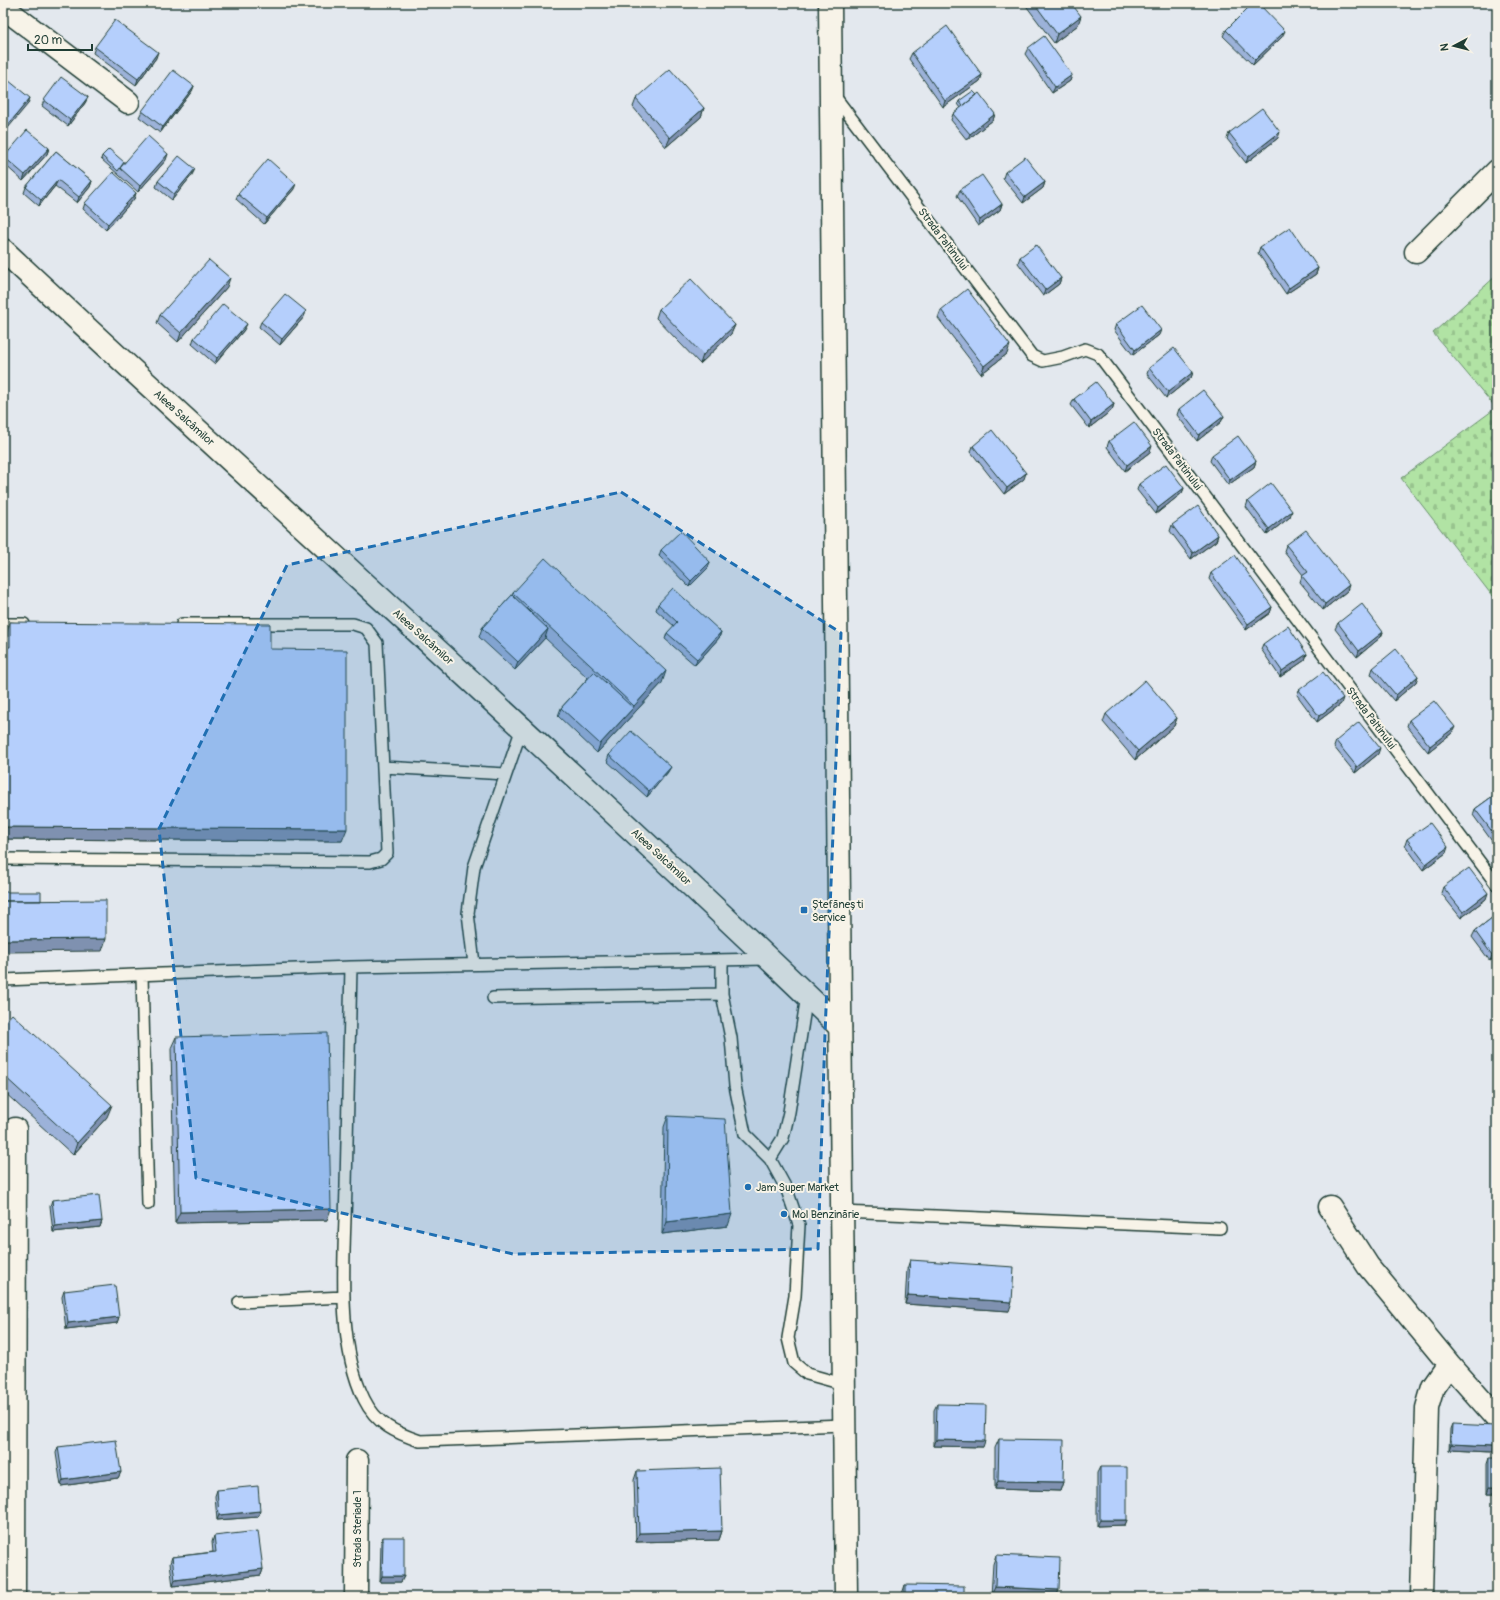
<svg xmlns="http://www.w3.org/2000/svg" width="1500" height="1600" viewBox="0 0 1500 1600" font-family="Pangolin,sans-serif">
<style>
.cemetery{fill:url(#cemetery-stones);stroke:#68906c}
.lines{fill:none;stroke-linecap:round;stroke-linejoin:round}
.lane-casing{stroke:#1f3d34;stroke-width:14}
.street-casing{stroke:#1f3d34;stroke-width:25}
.primary-casing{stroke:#1f3d34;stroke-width:25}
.lane{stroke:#f7f3e8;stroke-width:11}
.street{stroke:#f7f3e8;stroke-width:22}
.primary{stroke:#f7f3e8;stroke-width:22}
.wall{fill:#9cb2d9;stroke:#1f3d34}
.shaded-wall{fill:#7f91b0;stroke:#1f3d34}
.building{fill:#b5cffc;stroke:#1f3d34}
.marked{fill:#1f6fb2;fill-opacity:0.2;stroke:#1f6fb2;stroke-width:3;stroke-dasharray:8 5;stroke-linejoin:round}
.poi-dot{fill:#1f6fb2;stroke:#f7f3e8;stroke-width:1.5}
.labels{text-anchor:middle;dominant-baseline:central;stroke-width:4;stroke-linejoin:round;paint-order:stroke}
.street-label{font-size:11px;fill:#1f3d34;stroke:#f7f3e8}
.poi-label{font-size:11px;fill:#1f3d34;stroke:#f7f3e8;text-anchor:start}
</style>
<defs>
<pattern id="cemetery-stones" width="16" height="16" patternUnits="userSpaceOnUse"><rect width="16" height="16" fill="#b1e3a4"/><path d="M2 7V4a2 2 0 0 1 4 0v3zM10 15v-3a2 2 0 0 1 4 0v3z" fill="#98c48e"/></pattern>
</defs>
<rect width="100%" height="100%" fill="#e3e8ee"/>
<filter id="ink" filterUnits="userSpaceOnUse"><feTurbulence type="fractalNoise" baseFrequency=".025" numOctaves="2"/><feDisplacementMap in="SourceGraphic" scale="8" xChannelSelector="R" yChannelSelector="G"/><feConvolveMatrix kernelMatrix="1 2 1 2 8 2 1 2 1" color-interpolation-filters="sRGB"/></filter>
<g filter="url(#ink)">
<path class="cemetery" d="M 1497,275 L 1497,602 L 1401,478 L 1496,408 L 1433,333 Z"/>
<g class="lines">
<defs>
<path id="lane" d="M 833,94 L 1032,356 L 1043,361 L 1063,357 L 1085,349 L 1098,354 L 1497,885
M 3,624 L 24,624
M 383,767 L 506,774
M 3,859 L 370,862 L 381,859 L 387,853 L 377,643 L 366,628 L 353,624 L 182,624
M 474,964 L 468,913 L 474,867 L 522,728
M 351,967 C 349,1039 348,1112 346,1185 C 345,1250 335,1340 364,1399 C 376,1424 396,1433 420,1441 L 844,1425
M 142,975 L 148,1204
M 3,980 L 351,967 L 767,959
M 722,994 L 731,1038 L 735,1086 L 745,1134 L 770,1159
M 807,995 L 789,1112 L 783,1138 L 770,1159 L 787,1190 L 799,1225 L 795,1296 L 788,1338 L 794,1363 L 807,1374 L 843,1384
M 493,998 L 722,994 L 722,960
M 842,1212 L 1220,1228
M 239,1302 L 344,1297"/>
<path id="street" d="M 4,8 L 128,102
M 3,250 C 281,510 566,763 840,1027
M 1416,252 L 1497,171
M 1330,1207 L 1368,1266 L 1449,1364 L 1497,1418
M 14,1597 L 15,1129
M 356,1597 L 357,1461
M 1422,1597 L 1427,1408 L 1433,1387 L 1449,1364"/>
<path id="primary" d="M 830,3 L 846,1597"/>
</defs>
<use href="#lane" class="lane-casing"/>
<use href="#street" class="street-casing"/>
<use href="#primary" class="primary-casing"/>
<use href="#lane" class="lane"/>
<use href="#street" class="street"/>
<use href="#primary" class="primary"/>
</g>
<path class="wall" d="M 1024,3 L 1071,3 L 1078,25 L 1054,43 Z
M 1226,30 L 1282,37 L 1253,65 L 1223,36 Z
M 95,47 L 156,58 L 136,85 L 93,53 Z
M 1028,48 L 1072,75 L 1070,81 L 1052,93 L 1025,54 Z
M 912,53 L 982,75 L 980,81 L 943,107 L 909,59 Z
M 194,86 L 192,91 L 160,133 L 139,117 L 142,111 Z
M 977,95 L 995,114 L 993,120 L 967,140 L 951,120 L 953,114 L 961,108 L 958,104 L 959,101 Z
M 88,97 L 85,103 L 68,126 L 42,106 L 44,100 Z
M 636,99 L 704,108 L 701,117 L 666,147 L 633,107 Z
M 1229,133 L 1278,138 L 1246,163 L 1227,139 Z
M 49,148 L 47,154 L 23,181 L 3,163 L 3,160 L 4,157 Z
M 56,151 L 92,181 L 90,187 L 77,203 L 55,186 L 39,206 L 24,193 L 26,187 Z
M 102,156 L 124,162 L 166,160 L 138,192 L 101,159 Z
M 1005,172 L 1045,182 L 1043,188 L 1023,203 L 1003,178 Z
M 192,175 L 172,200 L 156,187 L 158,181 Z
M 294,189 L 264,224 L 236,199 L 238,194 Z
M 960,190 L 1002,204 L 1000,210 L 978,226 L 957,196 Z
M 136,193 L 134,199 L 106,230 L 83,209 L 85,203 Z
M 1260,247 L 1318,268 L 1316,274 L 1286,294 L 1258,253 Z
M 1020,257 L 1061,278 L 1059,284 L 1043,296 L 1018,263 Z
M 227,287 L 178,342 L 157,323 L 160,315 Z
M 659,309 L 735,325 L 731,334 L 700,364 L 656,318 Z
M 941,310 L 1007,354 L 981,374 L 938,318 Z
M 306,311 L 304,317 L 280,345 L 259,327 L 261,322 Z
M 1116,324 L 1159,335 L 1133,355 L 1114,330 Z
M 244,330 L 215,364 L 192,344 L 194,338 Z
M 1149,368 L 1193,372 L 1191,378 L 1166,398 L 1147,374 Z
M 1074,399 L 1114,404 L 1112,410 L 1089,428 L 1071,405 Z
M 1179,409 L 1224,416 L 1221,422 L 1197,441 L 1177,415 Z
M 1109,441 L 1150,452 L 1125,471 L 1107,447 Z
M 973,446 L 1024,479 L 1004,494 L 971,452 Z
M 1212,455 L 1256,461 L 1254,467 L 1228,485 L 1210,461 Z
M 1139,484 L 1184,488 L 1182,493 L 1156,514 L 1137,490 Z
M 1248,501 L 1290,517 L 1267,535 L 1246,507 Z
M 1172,525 L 1218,535 L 1216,541 L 1191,559 L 1170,531 Z
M 1286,545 L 1347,591 L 1323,610 L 1300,582 L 1302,576 L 1303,575 L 1284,551 Z
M 661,550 L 710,562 L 708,568 L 689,587 L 659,556 Z
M 1211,573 L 1272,607 L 1270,613 L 1246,630 L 1209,579 Z
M 513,593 L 662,683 L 597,753 L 558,716 L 561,708 L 588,678 L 545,638 L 515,670 L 479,637 L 482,628 L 512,595 Z
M 658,604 L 721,632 L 719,638 L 695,665 L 665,639 L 667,633 L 674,626 L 656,610 Z
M 10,622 L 270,649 L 342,841 L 3,839 L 3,647 L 6,647 L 6,634 Z
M 1338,623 L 1383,632 L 1381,637 L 1357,657 L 1335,629 Z
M 1263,644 L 1307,654 L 1305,660 L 1280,677 L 1261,649 Z
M 1373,668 L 1418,676 L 1416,682 L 1394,701 L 1371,674 Z
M 1299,690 L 1341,704 L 1317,722 L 1297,695 Z
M 1106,714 L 1177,718 L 1174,726 L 1135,760 L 1103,722 Z
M 1409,720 L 1452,733 L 1428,752 L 1407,726 Z
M 1336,741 L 1378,754 L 1355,773 L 1334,747 Z
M 609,755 L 668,772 L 647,797 L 607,761 Z
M 1497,793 L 1497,842 L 1494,844 L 1473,815 L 1475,809 Z
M 1407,839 L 1446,853 L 1423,870 L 1405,845 Z
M 1443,887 L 1486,899 L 1461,918 L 1441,893 Z
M 1497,914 L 1497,956 L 1490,961 L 1472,937 L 1475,931 Z
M 3,1024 L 107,1117 L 73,1155 L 3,1091 Z
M 176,1037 L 327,1220 L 175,1223 L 171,1048 Z
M 668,1116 L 728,1226 L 662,1234 L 664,1127 Z
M 52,1200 L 102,1221 L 100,1227 L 53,1232 L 50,1206 Z
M 910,1260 L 1009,1311 L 905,1304 L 907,1269 Z
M 64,1291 L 119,1317 L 117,1323 L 66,1329 L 62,1297 Z
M 937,1404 L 983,1447 L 934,1446 L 934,1410 Z
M 1452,1424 L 1492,1452 L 1449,1450 L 1450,1429 Z
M 999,1439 L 1063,1482 L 1060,1491 L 995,1489 L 995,1448 Z
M 58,1447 L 121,1472 L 118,1478 L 61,1486 L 56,1453 Z
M 1489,1458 L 1497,1493 L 1487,1493 L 1487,1464 Z
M 1100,1467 L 1127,1520 L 1125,1525 L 1097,1526 L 1097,1473 Z
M 637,1471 L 722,1531 L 719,1540 L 636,1542 L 634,1480 Z
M 217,1490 L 258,1517 L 217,1520 L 215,1496 Z
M 214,1536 L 263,1569 L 261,1575 L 173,1586 L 170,1563 L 172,1557 L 213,1552 L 212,1542 Z
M 383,1537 L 404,1576 L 401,1582 L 380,1582 L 381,1542 Z
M 996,1555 L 1059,1590 L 1056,1597 L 1010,1597 L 991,1596 L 993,1564 Z
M 905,1585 L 964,1597 L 902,1597 L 902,1594 Z"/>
<path class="shaded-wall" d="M 1081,16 L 1078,25 L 1054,43 L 1057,34 Z
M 1285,31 L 1282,37 L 1253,65 L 1255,60 Z
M 158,52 L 156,58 L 136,85 L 138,79 Z
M 982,75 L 980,81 L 943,107 L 945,101 Z
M 1072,75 L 1070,81 L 1052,93 L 1055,87 Z
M 194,86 L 192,91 L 160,133 L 163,127 Z
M 88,97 L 85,103 L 68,126 L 70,120 Z
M 30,98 L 28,104 L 3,134 L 3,131 Z
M 704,108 L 701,117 L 666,147 L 670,138 Z
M 995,114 L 993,120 L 967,140 L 970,134 Z
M 1280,132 L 1278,138 L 1246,163 L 1248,157 Z
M 49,148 L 47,154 L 23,181 L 25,175 Z
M 168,154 L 166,160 L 138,192 L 140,186 Z
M 195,169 L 192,175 L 172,200 L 174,194 Z
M 58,180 L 55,186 L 39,206 L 41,200 Z
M 92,181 L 90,187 L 77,203 L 79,197 Z
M 1045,182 L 1043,188 L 1023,203 L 1025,197 Z
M 296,184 L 294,189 L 264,224 L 267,218 Z
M 136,193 L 134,199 L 106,230 L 108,224 Z
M 1002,204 L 1000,210 L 978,226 L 980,220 Z
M 1318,268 L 1316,274 L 1286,294 L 1289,288 Z
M 230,278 L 227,287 L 178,342 L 181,333 Z
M 1061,278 L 1059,284 L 1043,296 L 1045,290 Z
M 306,311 L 304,317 L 280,345 L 282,339 Z
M 247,324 L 244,330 L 215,364 L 217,358 Z
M 735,325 L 731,334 L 700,364 L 703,355 Z
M 1161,330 L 1159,335 L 1133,355 L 1135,350 Z
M 1010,345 L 1007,354 L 981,374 L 984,366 Z
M 1193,372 L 1191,378 L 1166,398 L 1168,392 Z
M 1114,404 L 1112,410 L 1089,428 L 1091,422 Z
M 1224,416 L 1221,422 L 1197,441 L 1199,435 Z
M 1152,446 L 1150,452 L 1125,471 L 1127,465 Z
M 1256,461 L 1254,467 L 1228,485 L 1230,480 Z
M 1026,473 L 1024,479 L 1004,494 L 1007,488 Z
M 1184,488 L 1182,493 L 1156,514 L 1158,508 Z
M 1292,511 L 1290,517 L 1267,535 L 1269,529 Z
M 1218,535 L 1216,541 L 1191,559 L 1193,553 Z
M 710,562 L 708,568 L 689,587 L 691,581 Z
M 1349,585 L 1347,591 L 1323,610 L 1325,604 Z
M 1272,607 L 1270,613 L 1246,630 L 1248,624 Z
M 548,629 L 545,638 L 515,670 L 518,662 Z
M 721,632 L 719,638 L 695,665 L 697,659 Z
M 1383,632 L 1381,637 L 1357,657 L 1359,651 Z
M 1307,654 L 1305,660 L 1280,677 L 1282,671 Z
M 666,671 L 662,683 L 597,753 L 600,744 L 633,708 L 634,706 Z
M 1418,676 L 1416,682 L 1394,701 L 1396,695 Z
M 1343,698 L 1341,704 L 1317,722 L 1319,716 Z
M 1177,718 L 1174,726 L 1135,760 L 1138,751 Z
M 1455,727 L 1452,733 L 1428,752 L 1430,746 Z
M 1380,748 L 1378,754 L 1355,773 L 1357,767 Z
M 671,767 L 668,772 L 647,797 L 649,791 Z
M 3,827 L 347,829 L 342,841 L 3,839 Z
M 1497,837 L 1497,842 L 1494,844 L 1497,838 Z
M 1448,847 L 1446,853 L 1423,870 L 1426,864 Z
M 1488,893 L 1486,899 L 1461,918 L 1463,912 Z
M 106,939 L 102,951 L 3,952 L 3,940 Z
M 1497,951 L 1497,956 L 1490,961 L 1492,955 Z
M 112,1105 L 107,1117 L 73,1155 L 77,1143 Z
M 331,1209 L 327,1220 L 175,1223 L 180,1212 Z
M 732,1214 L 728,1226 L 662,1234 L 667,1222 Z
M 102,1221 L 100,1227 L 53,1232 L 55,1226 Z
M 908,1295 L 1012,1302 L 1009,1311 L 905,1304 Z
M 119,1317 L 117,1323 L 66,1329 L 68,1323 Z
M 936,1440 L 985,1441 L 983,1447 L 934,1446 Z
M 1451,1444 L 1494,1446 L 1492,1452 L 1449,1450 Z
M 121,1472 L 118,1478 L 61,1486 L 63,1480 Z
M 998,1481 L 1063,1482 L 1060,1491 L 995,1489 Z
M 1489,1487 L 1497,1487 L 1497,1493 L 1487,1493 Z
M 260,1511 L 258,1517 L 217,1520 L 219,1515 Z
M 1100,1520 L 1127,1520 L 1125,1525 L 1097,1526 Z
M 722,1531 L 719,1540 L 636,1542 L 639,1533 Z
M 263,1569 L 261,1575 L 173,1586 L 175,1580 Z
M 382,1576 L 404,1576 L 401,1582 L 380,1582 Z
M 995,1587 L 1059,1590 L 1056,1597 L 1010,1597 L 991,1596 Z"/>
<path class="building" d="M 1034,3 L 1071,3 L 1081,16 L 1057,34 Z
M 1253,3 L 1258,3 L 1285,31 L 1255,60 L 1226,30 Z
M 115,20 L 158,52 L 138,79 L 95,47 Z
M 947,26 L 982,75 L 945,101 L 912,53 Z
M 1044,36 L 1072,75 L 1055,87 L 1028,48 Z
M 670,69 L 704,108 L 670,138 L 636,99 Z
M 173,70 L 194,86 L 163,127 L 142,111 Z
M 61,77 L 88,97 L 70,120 L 44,100 Z
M 8,80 L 30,98 L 3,131 L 3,86 Z
M 973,91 L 977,95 L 963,106 L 959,101 Z
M 979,93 L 995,114 L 970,134 L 953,114 Z
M 1262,108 L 1280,132 L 1248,157 L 1229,133 Z
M 27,130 L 49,148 L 25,175 L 4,157 Z
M 148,136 L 168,154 L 140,186 L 120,168 Z
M 109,149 L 124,162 L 118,171 L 102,156 Z
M 56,151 L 92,181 L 79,197 L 58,180 L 41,200 L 26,187 Z
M 179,156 L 195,169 L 174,194 L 158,181 Z
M 1025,157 L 1045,182 L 1025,197 L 1005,172 Z
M 268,159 L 296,184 L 267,218 L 238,194 Z
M 113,172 L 136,193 L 108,224 L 85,203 Z
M 982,175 L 1002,204 L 980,220 L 960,190 Z
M 1290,227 L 1318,268 L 1289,288 L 1260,247 Z
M 1036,245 L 1061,278 L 1045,290 L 1020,257 Z
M 209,260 L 230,278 L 181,333 L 160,315 Z
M 691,279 L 735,325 L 703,355 L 659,309 Z
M 967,289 L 1010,345 L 984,366 L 941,310 Z
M 285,294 L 306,311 L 282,339 L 261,322 Z
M 223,304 L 247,324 L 217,358 L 194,338 Z
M 1142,305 L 1161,330 L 1135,350 L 1116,324 Z
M 1174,348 L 1193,372 L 1168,392 L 1149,368 Z
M 1096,382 L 1114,404 L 1091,422 L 1074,399 Z
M 1203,390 L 1224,416 L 1199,435 L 1179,409 Z
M 1134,422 L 1152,446 L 1127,465 L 1109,441 Z
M 992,430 L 1026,473 L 1007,488 L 973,446 Z
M 1238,436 L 1256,461 L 1230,480 L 1212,455 Z
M 1166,464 L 1184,488 L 1158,508 L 1139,484 Z
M 1271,483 L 1292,511 L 1269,529 L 1248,501 Z
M 1198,506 L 1218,535 L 1193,553 L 1172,525 Z
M 1306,530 L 1349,585 L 1325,604 L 1302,576 L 1308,572 L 1286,545 Z
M 681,531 L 710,562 L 691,581 L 661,550 Z
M 1235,555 L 1272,607 L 1248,624 L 1211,573 Z
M 545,558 L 666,671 L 634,706 L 513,593 Z
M 673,588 L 721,632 L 697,659 L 667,633 L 677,622 L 658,604 Z
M 512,595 L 548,629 L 518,662 L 482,628 Z
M 1362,604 L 1383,632 L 1359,651 L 1338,623 Z
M 10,622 L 270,624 L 270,649 L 347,650 L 347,829 L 3,827 L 3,647 L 10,647 Z
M 1288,626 L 1307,654 L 1282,671 L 1263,644 Z
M 1396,649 L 1418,676 L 1396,695 L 1373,668 Z
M 594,672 L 633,708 L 600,744 L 561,708 Z
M 1323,672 L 1343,698 L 1319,716 L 1299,690 Z
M 1145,680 L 1177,718 L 1138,751 L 1106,714 Z
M 1434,701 L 1455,727 L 1430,746 L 1409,720 Z
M 1359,722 L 1380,748 L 1357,767 L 1336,741 Z
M 631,731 L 671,767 L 649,791 L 609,755 Z
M 1497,793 L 1497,838 L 1475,809 Z
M 1430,823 L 1448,847 L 1426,864 L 1407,839 Z
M 1469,868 L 1488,893 L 1463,912 L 1443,887 Z
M 3,892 L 41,892 L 41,901 L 3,901 Z
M 106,900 L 106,939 L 3,940 L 3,901 Z
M 1497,914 L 1497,951 L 1492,955 L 1475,931 Z
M 12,1014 L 112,1105 L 77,1143 L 3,1075 L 3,1024 Z
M 327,1033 L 331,1209 L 180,1212 L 176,1037 Z
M 668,1116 L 725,1119 L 732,1214 L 667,1222 Z
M 99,1195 L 102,1221 L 55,1226 L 52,1200 Z
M 910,1260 L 1014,1267 L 1012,1302 L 908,1295 Z
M 115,1285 L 119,1317 L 68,1323 L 64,1291 Z
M 937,1404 L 986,1405 L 985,1441 L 936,1440 Z
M 1452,1424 L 1495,1426 L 1494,1446 L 1451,1444 Z
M 999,1439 L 1064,1440 L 1063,1482 L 998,1481 Z
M 116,1440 L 121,1472 L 63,1480 L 58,1447 Z
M 1489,1458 L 1497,1458 L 1497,1487 L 1489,1487 Z
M 1100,1467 L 1127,1467 L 1127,1520 L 1100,1520 Z
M 720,1468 L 722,1531 L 639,1533 L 637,1471 Z
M 258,1486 L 260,1511 L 219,1515 L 217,1490 Z
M 258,1531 L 263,1569 L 175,1580 L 172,1557 L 216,1552 L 214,1536 Z
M 383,1537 L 404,1537 L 404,1576 L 382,1576 Z
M 996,1555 L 1060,1558 L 1059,1590 L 995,1587 Z
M 905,1585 L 964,1586 L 964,1597 L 905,1597 Z
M 1482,1594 L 1497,1595 L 1497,1597 L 1482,1597 Z"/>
</g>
<path class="marked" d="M 621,492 L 841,633 L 825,1034 L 818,1249 L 513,1254 L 196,1178 L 159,829 L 287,565 Z"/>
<g class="poi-dot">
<rect x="800" y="906" width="8" height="8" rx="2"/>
<circle cx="748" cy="1187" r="4"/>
<circle cx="784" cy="1214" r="4"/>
</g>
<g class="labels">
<g class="street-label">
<text transform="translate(943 239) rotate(53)">Strada Paltinului</text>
<text transform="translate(184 418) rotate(42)">Aleea Salcâmilor</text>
<text transform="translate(1177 459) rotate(53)">Strada Paltinului</text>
<text transform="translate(423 637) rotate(42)">Aleea Salcâmilor</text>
<text transform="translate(1371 718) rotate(53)">Strada Paltinului</text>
<text transform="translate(661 857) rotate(43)">Aleea Salcâmilor</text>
<text transform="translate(357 1529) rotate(-90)">Strada Steriade 1</text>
</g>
<g class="poi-label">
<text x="812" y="904">Ștefănești<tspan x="812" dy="13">Service</tspan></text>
<text x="756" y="1187">Jam Super Market</text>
<text x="792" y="1214">Mol Benzinărie</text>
</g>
</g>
<rect width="1500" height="1600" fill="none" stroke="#f7f3e8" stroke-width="16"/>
<rect x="8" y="8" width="1484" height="1584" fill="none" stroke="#1f3d34" stroke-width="1.5" filter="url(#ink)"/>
<g transform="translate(1454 46) rotate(263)" stroke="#f7f3e8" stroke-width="3" paint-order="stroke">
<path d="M0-3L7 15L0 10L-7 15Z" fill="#1f3d34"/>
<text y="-6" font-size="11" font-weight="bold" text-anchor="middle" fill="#1f3d34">N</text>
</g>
<path d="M28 44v6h64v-6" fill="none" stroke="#1f3d34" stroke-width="2"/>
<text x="34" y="44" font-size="12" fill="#1f3d34" stroke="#f7f3e8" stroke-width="3" paint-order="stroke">20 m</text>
</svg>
